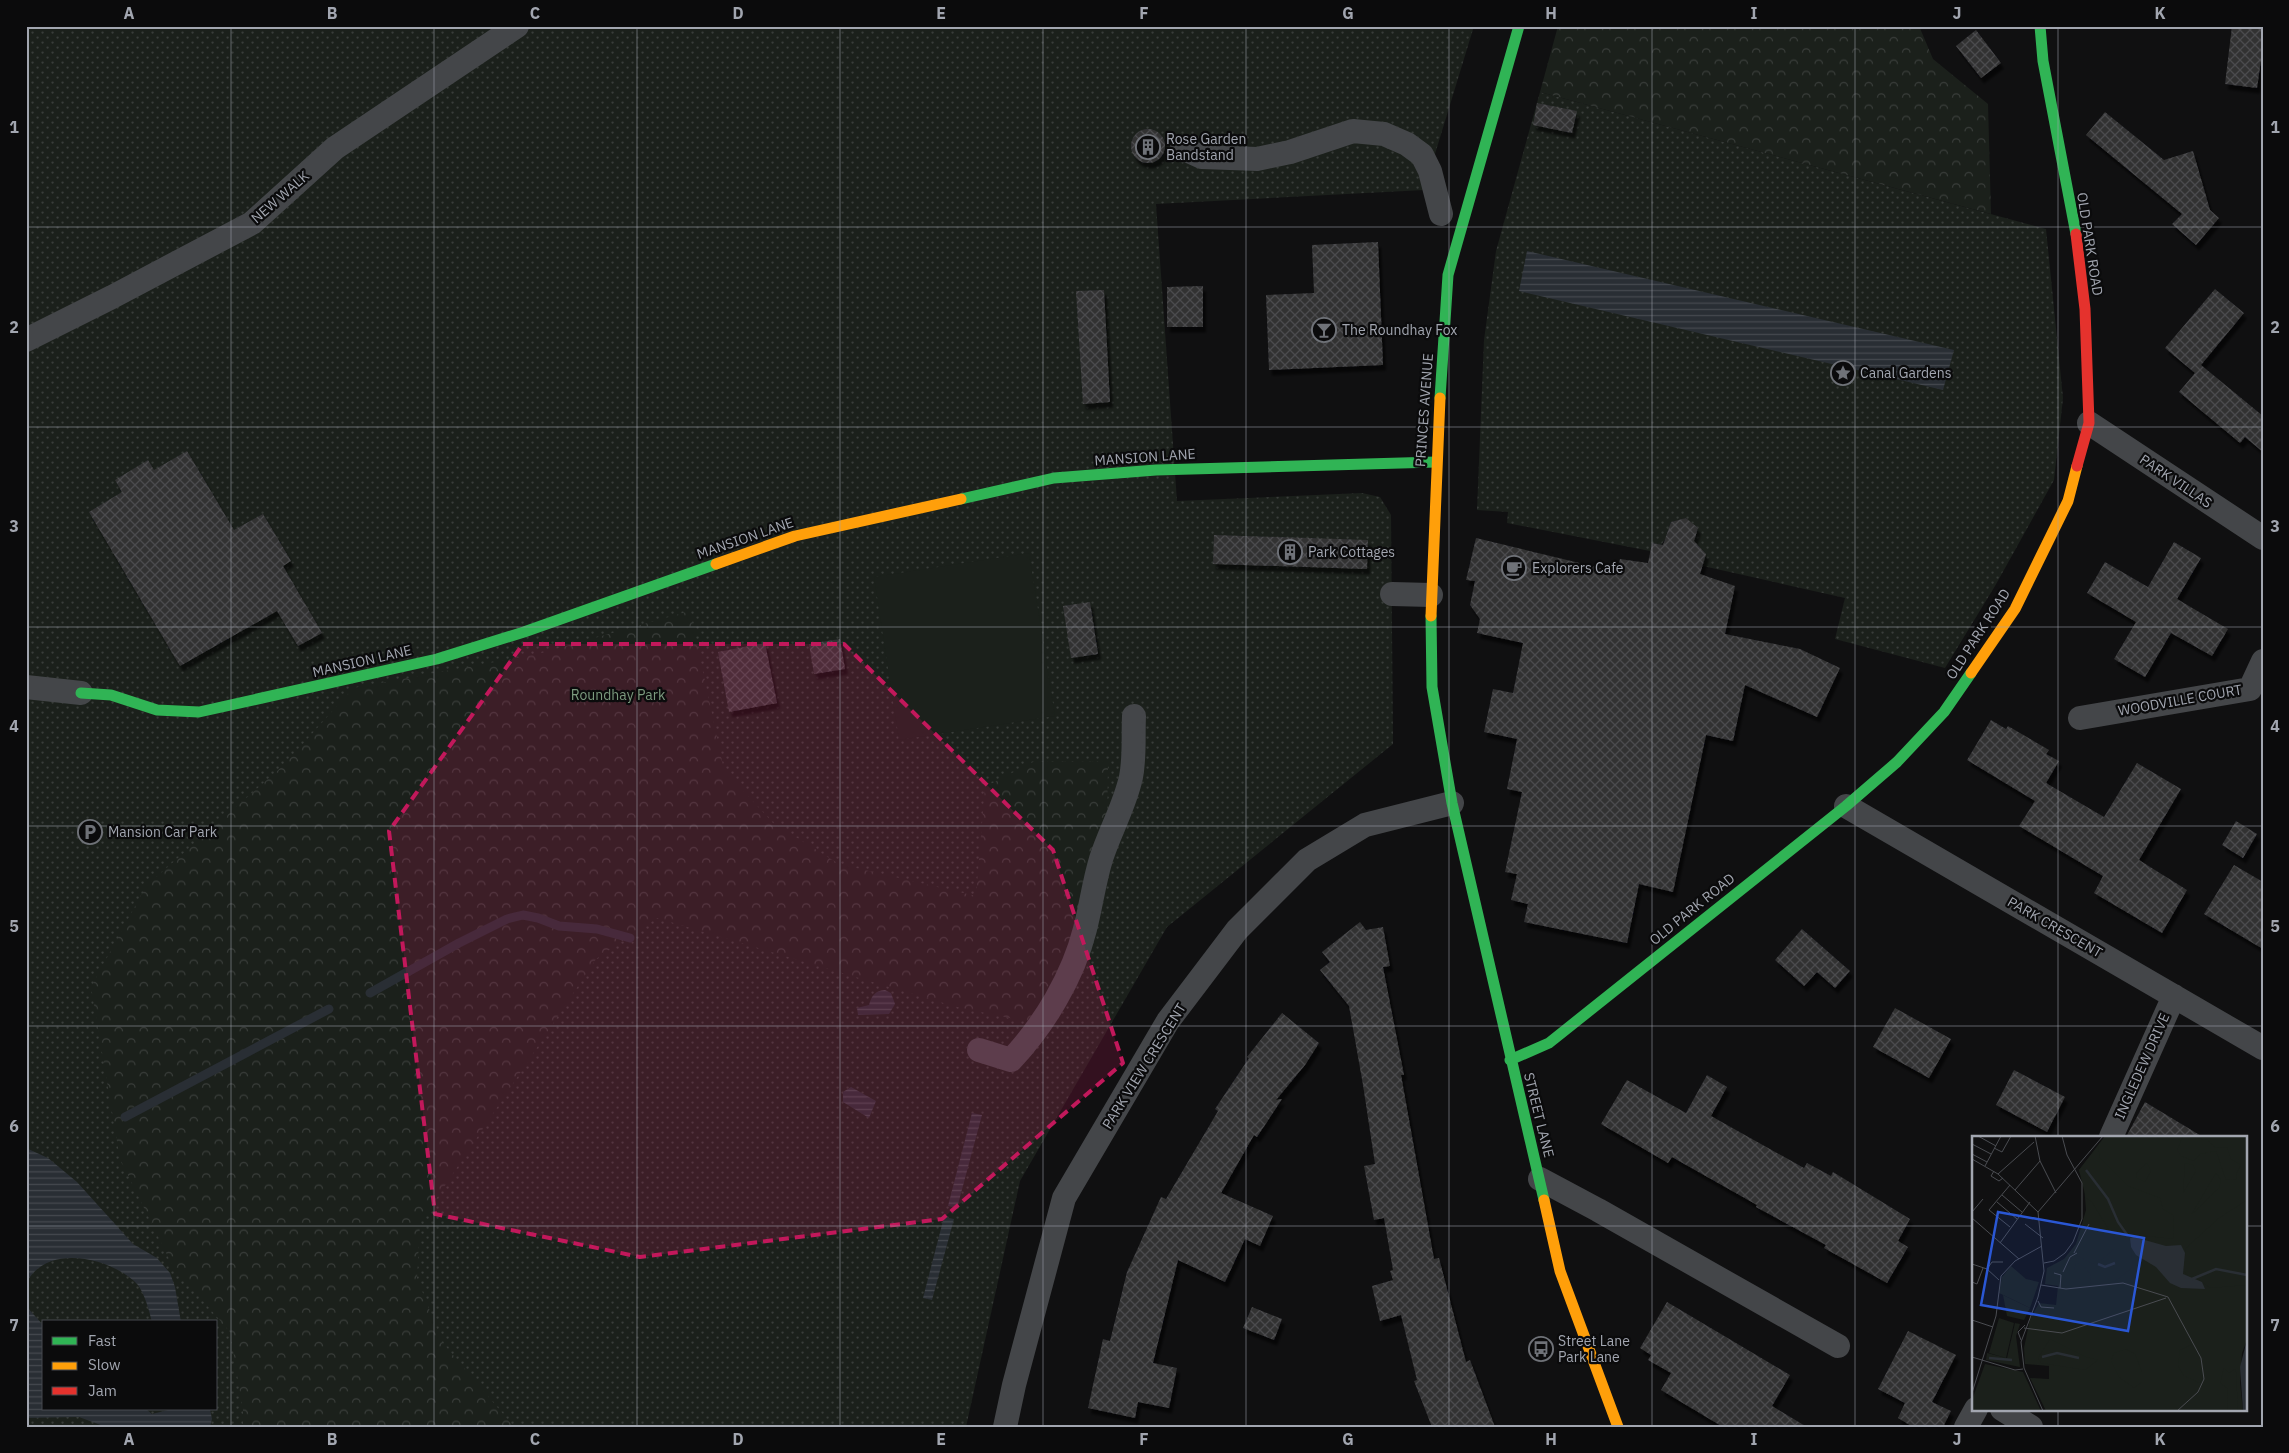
<svg xmlns="http://www.w3.org/2000/svg" width="2289" height="1453" viewBox="0 0 2289 1453" font-family="'IBM Plex Sans',sans-serif">
<style>
.green{fill:url(#green-dots);fill-rule:evenodd}
.forest{fill:url(#forest-crowns)}
.pitch{fill:#1b201b}
.water{fill:url(#water-rules)}
.lines{fill:none;stroke-linecap:round;stroke-linejoin:round}
.stream{stroke:#292e34;stroke-width:9}
.building{fill:url(#building-cross-hatch);filter:url(#shadow)}
.street{stroke:#444649;stroke-width:24}
.fast{stroke:#30b455;stroke-width:11}
.slow{stroke:#ff9f0a;stroke-width:11}
.jam{stroke:#e5322d;stroke-width:11}
.marked{fill:#c2185b;fill-opacity:0.2;stroke:#c2185b;stroke-width:4;stroke-dasharray:10 6;stroke-linejoin:round}
.grid{fill:none;stroke:#a2a6b0;stroke-width:1;stroke-opacity:0.55}
.labels{text-anchor:middle;dominant-baseline:central;stroke-width:4.5;stroke-linejoin:round;paint-order:stroke}
.poi-label{font-size:14px;fill:#a2a6b0;stroke:#0b0b0c;text-anchor:start}
.street-label{font-size:14px;fill:#a2a6b0;stroke:#0b0b0c}
.park-label{font-size:14px;fill:#7b9a7e;stroke:#0b0b0c}
.inset-river{fill:none;stroke:#292e34;stroke-width:2.5}
.inset-road{fill:none;stroke:#4a4c51;stroke-width:1}
.view{fill:#2a57d4;fill-opacity:0.15;stroke:#2a57d4;stroke-width:2.5}
.inset-edge{fill:none;stroke:#a2a6b0;stroke-width:2.5}
.neatline{fill:none;stroke:#a2a6b0;stroke-width:2}
.grid-label{font-size:16px;text-anchor:middle;font-weight:bold;fill:#a2a6b0}
</style>
<defs>
<pattern id="green-dots" width="8" height="8" patternUnits="userSpaceOnUse" patternTransform="scale(1.25)"><rect width="8" height="8" fill="#1b201b"/><path d="M2 2h.1M6 6h.1" fill="none" stroke="#393d3a" stroke-width="1.8" stroke-linecap="round"/></pattern>
<pattern id="forest-crowns" width="20" height="18" patternUnits="userSpaceOnUse" patternTransform="scale(1.25)"><rect width="20" height="18" fill="#1b201b"/><path d="M2 6a3 3 0 1 1 6 0M12 15a3 3 0 1 1 6 0" fill="none" stroke="#393d3a"/></pattern>
<pattern id="water-rules" width="6" height="5" patternUnits="userSpaceOnUse" patternTransform="scale(1.25)"><rect width="6" height="5" fill="#292e34"/><path d="M0 2.5h6" fill="none" stroke="#45494f"/></pattern>
<pattern id="building-cross-hatch" width="8" height="8" patternUnits="userSpaceOnUse" patternTransform="scale(1.25)"><rect width="8" height="8" fill="#313133"/><path d="M0 0l8 8M0 8l8-8" fill="none" stroke="#4c4c4e"/></pattern>
<filter id="shadow"><feDropShadow dx="3" dy="5.5" stdDeviation="1" flood-color="#0009"/></filter>
</defs>
<rect width="100%" height="100%" fill="#101011"/>
<path class="green" d="M 26,26 L 1474,26 L 1424,190 L 1156,204 L 1177,501 L 1362,493 L 1380,497 L 1391,515 L 1393,744 L 1167,927 L 1020,1181 L 966,1427 L 26,1427 ZM 44,1322 L 216,1322 L 216,1409 L 44,1409 Z
M 1540,92 L 2046,229 L 2063,398 L 2054,480 L 1995,586 L 1945,668 L 1835,639 L 1845,598 L 1703,566 L 1705,554 L 1694,541 L 1698,528 L 1686,518 L 1671,522 L 1666,538 L 1661,545 L 1652,543 L 1650,551 L 1507,523 L 1508,512 L 1477,510 L 1484,340 L 1496,251 Z"/>
<path class="forest" d="M 1558,26 L 1919,26 L 1933,59 L 1988,104 L 1991,214 L 1540,92 Z
M 690,611 L 724,770 L 773,823 L 839,864 L 976,896 L 985,787 L 1033,762 L 1108,761 L 1106,896 L 1070,981 L 1043,1025 L 957,1007 L 657,918 L 596,959 L 420,1223 L 417,1278 L 442,1342 L 514,1427 L 243,1427 L 243,1410 L 230,1332 L 172,1265 L 120,1159 L 91,987 L 146,886 L 285,764 L 353,688 L 538,654 Z"/>
<path class="pitch" d="M 1029,553 L 1055,716 L 899,740 L 874,577 Z"/>
<path class="water" d="M 1527,251 L 1954,350 L 1943,390 L 1519,291 Z
M 885,990 L 891,993 L 895,1004 L 889,1014 L 858,1015 L 857,1008 L 869,1005 C 872,995 875,991 885,990 Z
M 851,1087 L 876,1101 L 869,1118 L 843,1102 L 843,1092 Z
M 972,1113 L 982,1115 L 957,1208 L 948,1206 Z
M 26,1148 L 48,1158 L 77,1182 L 133,1244 L 157,1258 L 170,1273 L 175,1287 L 181,1322 L 152,1322 C 149,1310 145,1295 138,1285 C 112,1257 45,1242 26,1284 Z
M 944,1217 L 954,1219 L 932,1300 L 923,1298 Z
M 26,1306 L 44,1326 L 44,1409 L 146,1409 L 152,1414 L 172,1409 L 210,1409 L 212,1419 L 210,1427 L 106,1427 L 79,1417 L 26,1418 Z"/>
<g class="lines">
<path class="stream" d="M 370,993 L 459,943 L 507,919 L 523,915 L 538,918 L 559,926 L 597,929 L 630,938
M 125,1117 L 329,1009"/>
</g>
<path class="building" d="M 2232,26 L 2263,26 L 2263,46 L 2257,88 L 2225,84 Z
M 1976,30 L 2001,63 L 1981,78 L 1956,46 Z
M 1537,103 L 1577,111 L 1572,133 L 1533,125 Z
M 2105,112 L 2164,160 L 2193,151 L 2210,210 L 2219,218 L 2196,245 L 2172,224 L 2182,214 L 2086,135 Z
M1131 146a17 17 0 1 1 34 0a17 17 0 1 1-34 0Z
M 1378,242 L 1383,365 L 1269,370 L 1266,295 L 1314,293 L 1312,245 Z
M 1203,286 L 1203,327 L 1167,327 L 1167,287 Z
M 2215,289 L 2244,313 L 2201,365 L 2263,416 L 2263,452 L 2245,437 L 2240,443 L 2179,392 L 2195,373 L 2165,348 Z
M 1104,290 L 1110,402 L 1083,404 L 1076,291 Z
M 187,451 L 234,530 L 263,514 L 291,561 L 283,566 L 322,633 L 298,646 L 277,611 L 180,666 L 89,512 L 122,492 L 115,480 L 148,460 L 154,470 Z
M 1686,518 L 1698,528 L 1694,541 L 1706,554 L 1700,574 L 1735,586 L 1725,634 L 1800,649 L 1840,668 L 1817,717 L 1745,685 L 1733,741 L 1706,735 L 1673,892 L 1639,884 L 1627,943 L 1524,922 L 1528,904 L 1511,900 L 1517,874 L 1505,872 L 1522,792 L 1507,789 L 1517,739 L 1484,732 L 1493,689 L 1513,693 L 1523,643 L 1477,633 L 1480,619 L 1470,605 L 1475,581 L 1466,580 L 1476,538 L 1617,572 L 1620,559 L 1648,563 L 1652,543 L 1663,545 L 1671,522 Z
M 1214,535 L 1368,540 L 1367,569 L 1213,564 Z
M 2174,542 L 2201,558 L 2177,599 L 2228,629 L 2212,656 L 2171,633 L 2145,677 L 2114,659 L 2136,622 L 2087,593 L 2105,562 L 2148,587 Z
M 1090,602 L 1098,654 L 1071,658 L 1063,606 Z
M 840,639 L 845,669 L 814,674 L 809,644 Z
M 765,643 L 777,703 L 729,712 L 718,652 Z
M 1991,720 L 2006,729 L 2008,726 L 2049,750 L 2046,754 L 2059,761 L 2046,783 L 2104,817 L 2137,763 L 2181,789 L 2139,860 L 2187,890 L 2162,933 L 2094,893 L 2103,876 L 2019,826 L 2035,801 L 1967,760 Z
M 2236,821 L 2257,834 L 2243,858 L 2222,845 Z
M 2234,865 L 2263,882 L 2263,949 L 2204,914 Z
M 1360,922 L 1366,930 L 1383,927 L 1390,966 L 1383,967 L 1404,1075 L 1401,1075 L 1434,1259 L 1439,1258 L 1466,1362 L 1470,1360 L 1495,1427 L 1432,1427 L 1414,1381 L 1417,1380 L 1401,1315 L 1380,1321 L 1372,1286 L 1393,1280 L 1390,1271 L 1393,1270 L 1384,1218 L 1374,1220 L 1364,1166 L 1375,1164 L 1363,1085 L 1349,1006 L 1320,970 L 1330,962 L 1322,952 Z
M 1802,929 L 1850,971 L 1835,988 L 1817,972 L 1804,986 L 1775,960 Z
M 1895,1008 L 1951,1039 L 1929,1078 L 1873,1047 Z
M 1282,1013 L 1319,1043 L 1305,1065 L 1276,1100 L 1282,1099 L 1257,1137 L 1254,1135 L 1221,1193 L 1273,1216 L 1260,1246 L 1245,1239 L 1225,1282 L 1178,1260 L 1153,1363 L 1177,1368 L 1169,1408 L 1138,1402 L 1135,1418 L 1088,1408 L 1103,1339 L 1110,1341 L 1127,1272 L 1161,1197 L 1166,1199 L 1218,1111 L 1215,1109 L 1249,1058 L 1247,1057 Z
M 2014,1070 L 2065,1097 L 2047,1132 L 1996,1105 Z
M 1707,1075 L 1727,1087 L 1711,1116 L 1804,1168 L 1807,1163 L 1831,1176 L 1833,1172 L 1910,1219 L 1898,1241 L 1908,1247 L 1887,1283 L 1824,1248 L 1826,1245 L 1756,1207 L 1757,1205 L 1672,1157 L 1668,1163 L 1601,1124 L 1627,1080 L 1686,1113 Z
M 2145,1102 L 2203,1137 L 2126,1137 Z
M 1667,1302 L 1790,1375 L 1772,1406 L 1807,1427 L 1723,1427 L 1661,1390 L 1671,1373 L 1648,1360 L 1651,1355 L 1640,1348 Z
M 1252,1307 L 1282,1319 L 1274,1340 L 1243,1328 Z
M 1908,1331 L 1956,1355 L 1932,1402 L 1951,1411 L 1943,1427 L 1913,1427 L 1898,1418 L 1905,1403 L 1878,1389 Z"/>
<g class="lines">
<path class="street" d="M 1182,148 L 1202,157 L 1257,159 L 1290,152 L 1353,131 L 1384,134 L 1407,144 L 1422,155 L 1430,171 L 1441,214
M 26,340 L 112,297 L 252,223 L 335,148 L 517,26
M 2089,423 L 2263,538
M 1392,594 L 1431,595
M 26,687 L 81,693
M 2080,718 L 2250,689 L 2263,661
M 1846,806 L 2263,1048
M 979,1050 L 1011,1060 C 1044,1025 1073,977 1085,929 C 1091,906 1094,882 1101,859 C 1110,831 1125,805 1131,777 C 1135,757 1133,736 1134,716
M 2111,1137 L 2174,996
M 1540,1179 L 1598,1210 L 1838,1346
M 2002,1409 L 2031,1427
M 1005,1427 L 1014,1385 L 1064,1198 L 1168,1021 L 1237,930 L 1307,860 L 1365,825 L 1452,803
M 1966,1427 L 1976,1409"/>
<path class="fast" d="M 2040,26 L 2043,61 L 2076,234
M 1440,398 L 1448,275 L 1519,26
M 961,499 L 1054,478 L 1156,470 L 1436,462
M 1431,616 L 1432,687 L 1452,803 L 1544,1200
M 81,693 L 111,695 L 157,710 L 199,712 L 437,659 L 524,632 L 716,564
M 1510,1060 L 1549,1043 L 1846,806 L 1897,762 L 1944,712 L 1971,673"/>
<path class="slow" d="M 716,564 L 795,536 L 961,499
M 1431,616 L 1440,398
M 1971,673 L 2015,609 L 2068,501 L 2077,466
M 1544,1200 L 1560,1271 L 1618,1427"/>
<path class="jam" d="M 2076,234 L 2085,309 L 2089,423 L 2077,466"/>
</g>
<path class="marked" d="M 523,644 L 844,644 L 1053,850 L 1123,1063 L 942,1219 L 640,1257 L 435,1214 L 389,831 Z"/>
<path class="grid" d="M 231,26 L 231,1427M 434,26 L 434,1427M 637,26 L 637,1427M 840,26 L 840,1427M 1043,26 L 1043,1427M 1246,26 L 1246,1427M 1449,26 L 1449,1427M 1652,26 L 1652,1427M 1855,26 L 1855,1427M 2058,26 L 2058,1137M 26,227 L 2263,227M 26,427 L 2263,427M 26,627 L 2263,627M 26,826 L 2263,826M 26,1026 L 2263,1026M 26,1226 L 1973,1226M 2245,1226 L 2263,1226M 2058,1409 L 2058,1427"/>
<defs>
<symbol id="building-ring" viewBox="-11 -11 22 22"><circle r="9.5" fill="#0b0b0c" stroke="#6f7278" stroke-width="1.5"/><path d="M-4-6H4V6H1V3H-1V6H-4ZM-2.5-4.3h1.7v1.8h-1.7ZM.8-4.3h1.7v1.8H.8ZM-2.5-1h1.7V.8h-1.7ZM.8-1h1.7V.8H.8Z" fill="#6f7278"/></symbol>
<symbol id="bar-ring" viewBox="-11 -11 22 22"><circle r="9.5" fill="#0b0b0c" stroke="#6f7278" stroke-width="1.5"/><path d="M-6-5H6L.8 .8V4.5H3.5V6h-7V4.5H-.8V.8Z" fill="#6f7278"/></symbol>
<symbol id="sight-ring" viewBox="-11 -11 22 22"><circle r="9.5" fill="#0b0b0c" stroke="#6f7278" stroke-width="1.5"/><path d="M0-6L1.8-2.2L6-1.7L2.9 1.2L3.7 5.4L0 3.3L-3.7 5.4L-2.9 1.2L-6-1.7L-1.8-2.2Z" fill="#6f7278"/></symbol>
<symbol id="cafe-ring" viewBox="-11 -11 22 22"><circle r="9.5" fill="#0b0b0c" stroke="#6f7278" stroke-width="1.5"/><path d="M-5.5-4.5H6V0H3Q3 3.5 0 3.5H-2.5Q-5.5 3.5-5.5 0ZM3-3.2v2h1.7v-2ZM-6 4.5H4V6H-6Z" fill="#6f7278"/></symbol>
<symbol id="parking-ring" viewBox="-11 -11 22 22"><circle r="9.5" fill="#0b0b0c" stroke="#6f7278" stroke-width="1.5"/><path d="M-3.5-5.5H1a3.5 3.5 0 0 1 0 7H-1V5.5H-3.5ZM-1-3.4V-.6H.8a1.4 1.4 0 0 0 0-2.8Z" fill="#6f7278"/></symbol>
<symbol id="bus-ring" viewBox="-11 -11 22 22"><circle r="9.5" fill="#0b0b0c" stroke="#6f7278" stroke-width="1.5"/><path d="M-5-6H5V4H4V6H2V4H-2V6H-4V4H-5ZM-3.5-4V0h7V-4ZM-3.5 1.2v1.5H-2V1.2ZM2 1.2v1.5H3.5V1.2Z" fill="#6f7278"/></symbol>
</defs>
<g fill-rule="evenodd">
<use href="#building-ring" x="1134" y="133" width="28" height="28"/>
<use href="#bar-ring" x="1310" y="316" width="28" height="28"/>
<use href="#sight-ring" x="1829" y="359" width="28" height="28"/>
<use href="#building-ring" x="1276" y="538" width="28" height="28"/>
<use href="#cafe-ring" x="1500" y="554" width="28" height="28"/>
<use href="#parking-ring" x="76" y="818" width="28" height="28"/>
<use href="#bus-ring" x="1527" y="1335" width="28" height="28"/>
</g>
<g class="labels">
<g class="poi-label">
<text x="1166" y="139">Rose Garden<tspan x="1166" dy="16">Bandstand</tspan></text>
<text x="1342" y="330">The Roundhay Fox</text>
<text x="1860" y="373">Canal Gardens</text>
<text x="1308" y="552">Park Cottages</text>
<text x="1532" y="568">Explorers Cafe</text>
<text x="108" y="832">Mansion Car Park</text>
<text x="1558" y="1341">Street Lane<tspan x="1558" dy="16">Park Lane</tspan></text>
</g>
<g class="street-label">
<text transform="translate(280 197) rotate(-41)">NEW WALK</text>
<text transform="translate(2090 244) rotate(81)">OLD PARK ROAD</text>
<text transform="translate(1424 410) rotate(-86)">PRINCES AVENUE</text>
<text transform="translate(1145 457) rotate(-4)">MANSION LANE</text>
<text transform="translate(2176 481) rotate(34)">PARK VILLAS</text>
<text transform="translate(745 538) rotate(-19)">MANSION LANE</text>
<text transform="translate(1978 634) rotate(-57)">OLD PARK ROAD</text>
<text transform="translate(362 661) rotate(-13)">MANSION LANE</text>
<text transform="translate(2180 700) rotate(-10)">WOODVILLE COURT</text>
<text transform="translate(1692 909) rotate(-39)">OLD PARK ROAD</text>
<text transform="translate(2055 927) rotate(30)">PARK CRESCENT</text>
<text transform="translate(1144 1066) rotate(-58)">PARK VIEW CRESCENT</text>
<text transform="translate(2142 1066) rotate(-66)">INGLEDEW DRIVE</text>
<text transform="translate(1539 1115) rotate(76)">STREET LANE</text>
</g>
<g class="park-label">
<text x="618" y="695">Roundhay Park</text>
</g>
</g>
<g transform="translate(1972 1136)">
<rect width="275" height="275" fill="#101011"/>
<path d="M 133,0 L 275,0 L 275,204 L 270,217 L 268,247 L 271,275 L 74,275 L 58,242 L 77,243 L 77,230 L 53,228 L 52,212 L 58,183 L 67,167 L 84,169 L 86,150 L 73,148 L 75,132 L 92,123 L 104,108 L 114,74 L 112,49 L 107,34 ZM 39,130 L 54,143 L 67,146 L 58,172 L 27,157 L 30,141 ZM 13,228 L 51,236 L 69,275 L 0,275 L 0,264 Z" fill="#1b201b"/>
<path d="M 211,0 L 236,4 L 243,12 L 255,11 L 259,23 L 269,29 L 264,38 L 265,43 L 254,44 L 244,15 L 228,18 L 222,25 L 209,20 L 205,14 ZM 126,10 L 128,22 L 156,50 L 188,62 L 191,73 L 201,79 L 202,96 L 201,103 L 157,98 L 161,131 L 141,147 L 119,148 L 118,138 L 112,130 L 104,127 L 102,134 L 94,134 L 101,118 L 124,129 L 143,112 L 143,104 L 120,66 L 114,62 L 107,34 ZM 175,27 L 179,35 L 173,46 L 165,42 L 164,37 ZM 213,27 L 221,29 L 224,35 L 211,57 ZM 244,37 L 249,44 L 247,52 L 219,79 ZM 275,64 L 275,149 L 238,152 L 222,140 L 218,141 L 211,135 L 214,112 L 247,82 ZM 31,159 L 58,172 L 52,184 L 35,180 ZM 43,187 L 48,188 L 44,200 L 48,231 L 14,224 L 15,217 L 35,222 ZM 78,203 L 114,221 L 126,224 L 113,234 L 69,227 L 66,222 ZM 221,208 L 228,223 L 231,242 L 228,247 L 212,240 L 206,230 L 208,214 ZM 252,232 L 257,237 L 263,233 L 264,236 L 266,275 L 256,275 L 255,252 L 248,247 Z" fill="#1b201b"/>
<path d="M 27,182 L 42,187 L 34,222 L 17,217 ZM 154,213 L 163,218 L 170,236 L 170,246 L 162,252 L 147,241 L 139,225 L 142,217 Z" fill="#1b201b"/>
<path d="M 162,101 L 194,110 L 209,109 L 213,117 L 211,138 L 230,146 L 233,153 L 209,152 L 198,147 L 184,131 L 164,119 L 159,111 L 158,102 ZM 275,204 L 275,275 L 271,275 L 268,231 Z" fill="#292e34"/>
<path class="inset-river" d="M 114,34 L 136,63 L 146,86 L 156,100M 126,128 L 133,131 L 143,127M 220,143 L 244,133 L 275,139M 70,221 L 85,217 L 107,222M 17,222 L 40,224"/>
<path class="inset-road" d="M 6,0 L 24,10M 63,0 L 68,25 L 84,57M 0,8 L 19,18M 22,12 L 30,16 L 39,0M 0,18 L 15,26M 0,23 L 26,38 L 66,76 L 72,135 L 66,161 L 49,206 L 52,232 L 71,275M 13,30 L 29,0M 22,35 L 19,40 L 27,45 L 31,42M 26,38 L 62,6M 38,49 L 17,74 L 38,91M 43,54 L 68,25M 30,59 L 50,76M 25,66 L 45,83M 0,76 L 11,63M 66,76 L 131,0M 0,82 L 47,123M 53,88 L 71,102M 28,107 L 58,66M 102,117 L 117,88M 72,127 L 82,125 L 93,117 L 101,106 L 110,83 L 110,47 L 95,19 L 90,0M 0,128 L 15,133 L 27,144M 15,133 L 20,126 L 31,126M 91,136 L 98,121 L 105,117M 82,137 L 89,139 L 88,152M 0,146 L 5,148 L 11,132M 69,149 L 94,153 L 151,147 L 196,161 L 229,222 L 232,243 L 226,256 L 205,275M 66,165 L 69,171 L 82,172M 0,184 L 21,191M 52,192 L 90,197 L 194,162M 49,204 L 46,196 L 53,189M 0,221 L 43,234 L 51,233M 0,257 L 24,180 L 29,140 L 43,125 L 70,110"/>
<path class="view" d="M 26,76 L 172,102 L 156,195 L 9,169 Z"/>
<rect width="275" height="275" class="inset-edge"/>
</g>
<rect width="2289" height="1453" fill="none" stroke="#0b0b0c" stroke-width="55"/>
<rect x="42" y="1320" width="175" height="90" fill="#0b0b0c" stroke="#47494e"/>
<rect x="52" y="1337" width="25" height="8" fill="#30b455" stroke="#47494e"/>
<text x="88" y="1346" font-size="15" fill="#a2a6b0">Fast</text>
<rect x="52" y="1362" width="25" height="8" fill="#ff9f0a" stroke="#47494e"/>
<text x="88" y="1370" font-size="15" fill="#a2a6b0">Slow</text>
<rect x="52" y="1387" width="25" height="8" fill="#e5322d" stroke="#47494e"/>
<text x="88" y="1396" font-size="15" fill="#a2a6b0">Jam</text>
<rect x="28" y="28" width="2234" height="1398" class="neatline"/>
<g class="grid-label">
<text x="129" y="19">A</text>
<text x="332" y="19">B</text>
<text x="535" y="19">C</text>
<text x="738" y="19">D</text>
<text x="941" y="19">E</text>
<text x="1144" y="19">F</text>
<text x="1348" y="19">G</text>
<text x="1551" y="19">H</text>
<text x="1754" y="19">I</text>
<text x="1957" y="19">J</text>
<text x="2160" y="19">K</text>
<text x="14" y="133">1</text>
<text x="2275" y="133">1</text>
<text x="14" y="333">2</text>
<text x="2275" y="333">2</text>
<text x="14" y="532">3</text>
<text x="2275" y="532">3</text>
<text x="14" y="732">4</text>
<text x="2275" y="732">4</text>
<text x="14" y="932">5</text>
<text x="2275" y="932">5</text>
<text x="14" y="1132">6</text>
<text x="2275" y="1132">6</text>
<text x="14" y="1331">7</text>
<text x="2275" y="1331">7</text>
<text x="129" y="1445">A</text>
<text x="332" y="1445">B</text>
<text x="535" y="1445">C</text>
<text x="738" y="1445">D</text>
<text x="941" y="1445">E</text>
<text x="1144" y="1445">F</text>
<text x="1348" y="1445">G</text>
<text x="1551" y="1445">H</text>
<text x="1754" y="1445">I</text>
<text x="1957" y="1445">J</text>
<text x="2160" y="1445">K</text>
</g>
</svg>
